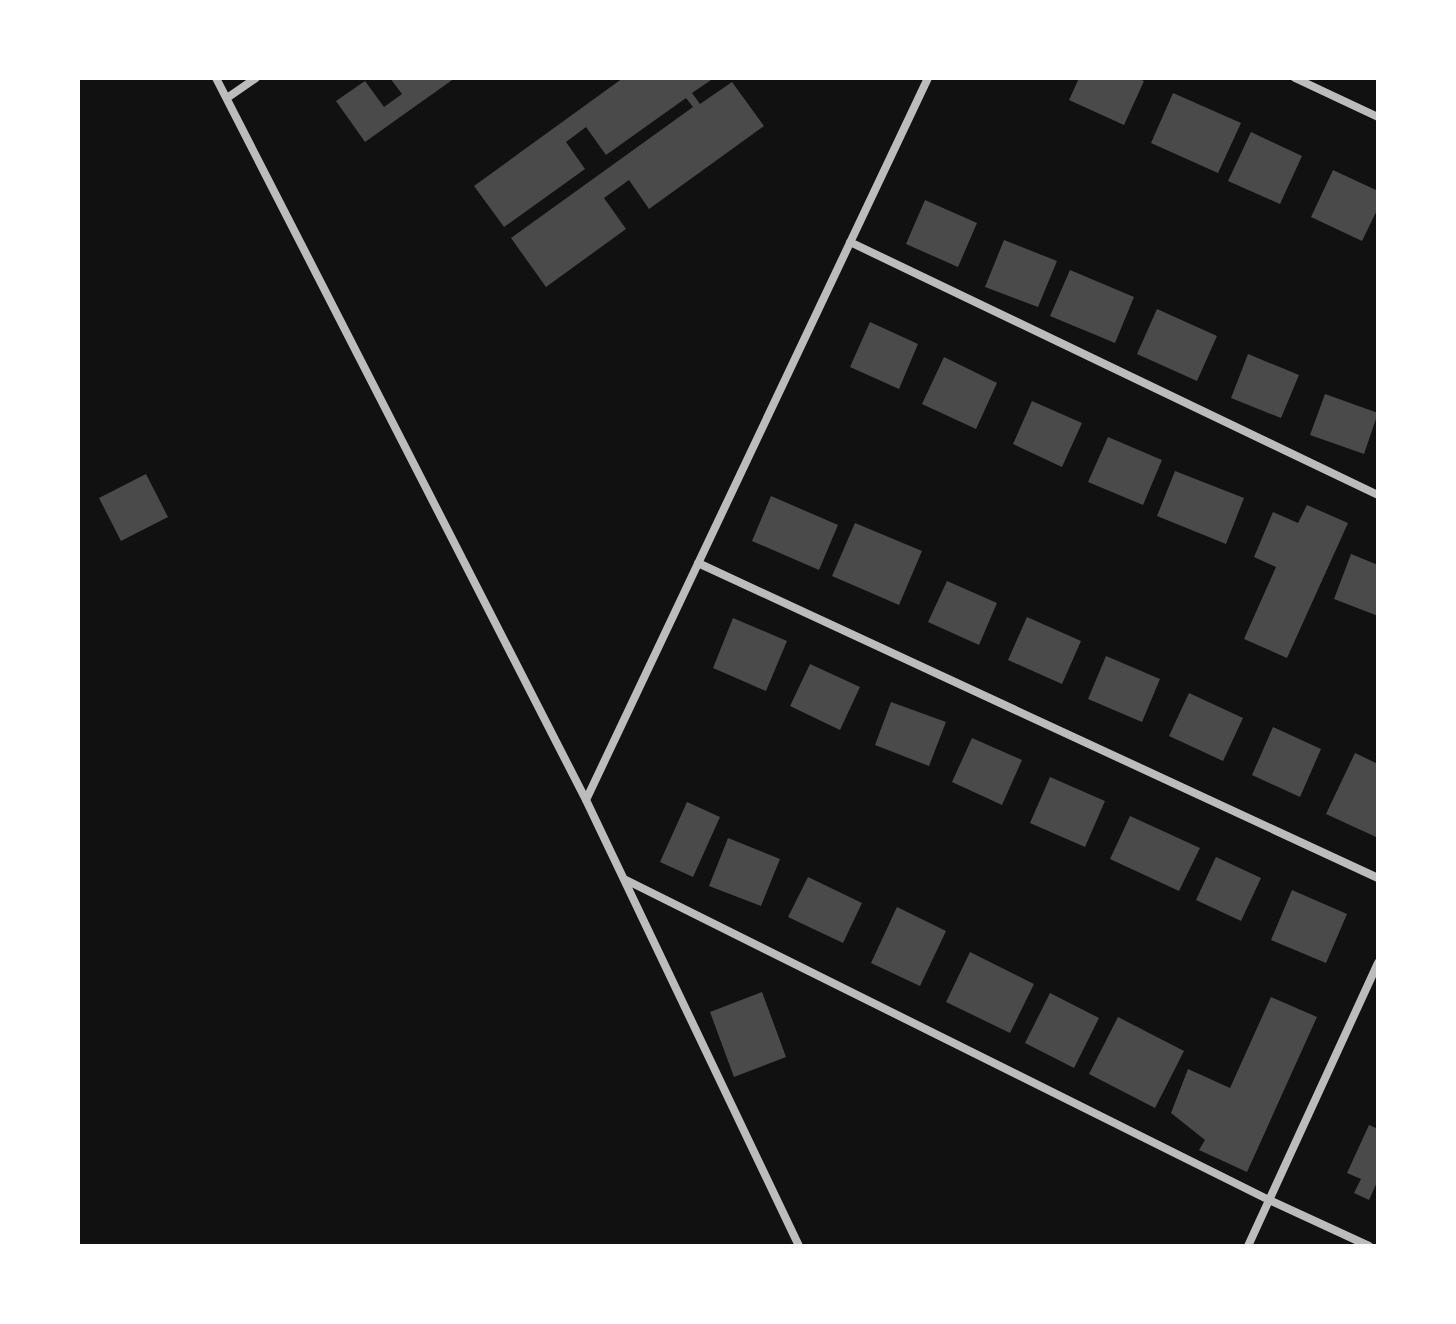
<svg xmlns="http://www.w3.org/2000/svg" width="1456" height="1324" viewBox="0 0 1456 1324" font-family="Cabin,sans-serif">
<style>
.building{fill:#4a4a4a}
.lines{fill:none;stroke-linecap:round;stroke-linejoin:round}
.minor{stroke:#bcbcbc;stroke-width:8}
</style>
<rect width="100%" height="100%" fill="#111"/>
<path class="building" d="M 390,78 L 455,78 L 365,142 L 336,101 L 365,81 L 384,107 L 402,94 Z
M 623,78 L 714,78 L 692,93 L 700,104 L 732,82 L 764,126 L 649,209 L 629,180 L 604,198 L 626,229 L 546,287 L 511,238 L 693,107 L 686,98 L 606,155 L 586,127 L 566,142 L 585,169 L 504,227 L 474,186 Z
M 1079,78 L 1137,78 L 1144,81 L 1124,125 L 1069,100 Z
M 1173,93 L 1241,123 L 1218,173 L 1151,143 Z
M 1251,132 L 1302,156 L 1280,204 L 1228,181 Z
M 1333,170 L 1378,191 L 1378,208 L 1362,241 L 1311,217 Z
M 925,200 L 977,223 L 958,267 L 906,244 Z
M 1004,240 L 1057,261 L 1038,307 L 985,287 Z
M 1070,270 L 1134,297 L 1115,343 L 1050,316 Z
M 1157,309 L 1217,336 L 1197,381 L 1137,354 Z
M 870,322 L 918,344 L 899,389 L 850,367 Z
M 1248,354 L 1299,375 L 1281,418 L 1231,398 Z
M 944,357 L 997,383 L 976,429 L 922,404 Z
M 1325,394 L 1378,413 L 1364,454 L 1310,435 Z
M 1032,401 L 1082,423 L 1062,467 L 1013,444 Z
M 1108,437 L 1162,460 L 1143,505 L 1088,482 Z
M 1175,471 L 1244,498 L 1226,544 L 1157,516 Z
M 146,474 L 168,517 L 121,541 L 99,498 Z
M 771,496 L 838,525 L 819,570 L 752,541 Z
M 1307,505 L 1348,523 L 1287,658 L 1244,639 L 1276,567 L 1254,557 L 1273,512 L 1298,523 Z
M 855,523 L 922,551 L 899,605 L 832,576 Z
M 1351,554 L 1378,565 L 1378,616 L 1334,599 Z
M 947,581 L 997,603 L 979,645 L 928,622 Z
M 1027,617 L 1081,641 L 1062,684 L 1008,660 Z
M 733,618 L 787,641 L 766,691 L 713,668 Z
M 1106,656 L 1160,679 L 1142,722 L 1088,699 Z
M 810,664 L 860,687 L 840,730 L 790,706 Z
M 1189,693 L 1243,718 L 1223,761 L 1169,736 Z
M 891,702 L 946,722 L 929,766 L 875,745 Z
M 1273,727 L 1321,749 L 1300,797 L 1252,775 Z
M 972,738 L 1022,760 L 1002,805 L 952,782 Z
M 1355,753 L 1378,764 L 1376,837 L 1326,814 Z
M 1050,777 L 1105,801 L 1085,847 L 1030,823 Z
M 687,802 L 720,817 L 693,877 L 660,862 Z
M 1130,816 L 1200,848 L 1179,891 L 1110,859 Z
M 728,838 L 780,859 L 761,906 L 709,886 Z
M 1216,857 L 1261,878 L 1241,921 L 1196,900 Z
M 808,877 L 862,903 L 843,943 L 788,917 Z
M 1292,890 L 1347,914 L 1326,963 L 1271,940 Z
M 897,907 L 946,931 L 920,986 L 871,963 Z
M 970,952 L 1034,984 L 1010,1033 L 946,1002 Z
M 762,992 L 786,1057 L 734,1077 L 710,1012 Z
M 1050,993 L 1099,1018 L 1074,1068 L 1025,1043 Z
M 1271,997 L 1317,1017 L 1247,1172 L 1199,1150 L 1205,1140 L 1171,1113 L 1188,1069 L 1230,1088 Z
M 1118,1017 L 1184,1051 L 1155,1108 L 1089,1074 Z
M 1369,1125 L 1378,1129 L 1378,1180 L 1369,1200 L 1354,1193 L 1361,1179 L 1347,1173 Z"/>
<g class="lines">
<path class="minor" d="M 216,78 L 586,800 L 799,1246
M 1295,78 L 1378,117
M 227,98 L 256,78
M 850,242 L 1378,495
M 698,563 L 1378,878
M 586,800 L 928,78
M 624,879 L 1269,1200 L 1369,1246
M 1248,1246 L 1378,963"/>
</g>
<rect width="1456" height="1324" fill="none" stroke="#ffffff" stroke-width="160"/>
</svg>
